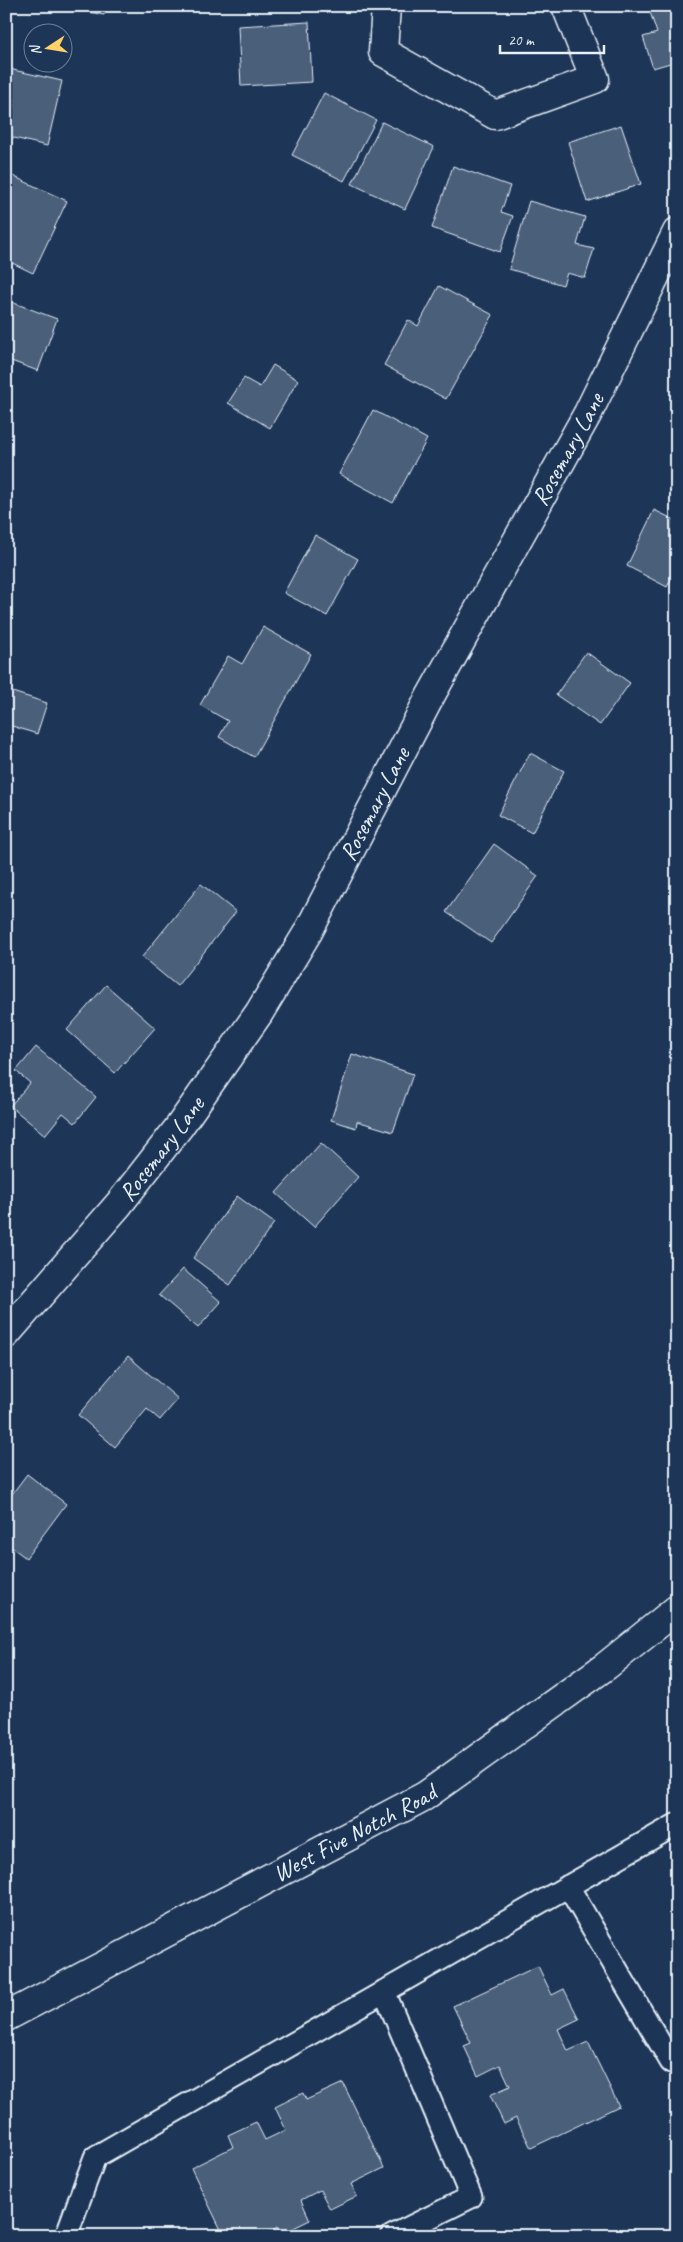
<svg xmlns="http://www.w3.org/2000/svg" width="683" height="2242" viewBox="0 0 683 2242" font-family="Caveat,sans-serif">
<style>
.building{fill:#495e7a;stroke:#e8f1f8}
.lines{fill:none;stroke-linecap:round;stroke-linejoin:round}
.lane-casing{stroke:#e8f1f8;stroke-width:25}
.street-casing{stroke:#e8f1f8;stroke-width:31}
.secondary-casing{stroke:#e8f1f8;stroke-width:31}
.lane{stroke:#1d3557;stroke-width:21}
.street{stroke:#1d3557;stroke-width:28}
.secondary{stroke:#1d3557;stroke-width:28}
.labels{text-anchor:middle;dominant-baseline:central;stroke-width:4;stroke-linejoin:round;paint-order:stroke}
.street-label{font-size:24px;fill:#e8f1f8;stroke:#1d3557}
</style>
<rect width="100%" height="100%" fill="#1d3557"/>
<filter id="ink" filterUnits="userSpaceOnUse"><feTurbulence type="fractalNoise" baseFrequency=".02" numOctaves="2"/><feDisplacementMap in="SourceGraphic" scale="10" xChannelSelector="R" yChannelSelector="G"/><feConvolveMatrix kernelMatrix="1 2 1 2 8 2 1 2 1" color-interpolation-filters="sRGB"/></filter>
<g filter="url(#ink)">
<path class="building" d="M 60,6 L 106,6 L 104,15 Z
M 648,6 L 677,6 L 677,61 L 653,68 L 643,37 L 657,33 Z
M 309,22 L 312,82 L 241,86 L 238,26 Z
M 9,69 L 62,81 L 47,146 L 6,136 L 15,100 L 6,98 L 6,78 Z
M 324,93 L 376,120 L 344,181 L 292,155 Z
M 382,122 L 434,147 L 405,209 L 352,184 Z
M 621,125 L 641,184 L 587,202 L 568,142 Z
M 453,166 L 510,186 L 501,212 L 513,216 L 500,252 L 432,228 Z
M 6,173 L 67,201 L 33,273 L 6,260 Z
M 529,201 L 585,217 L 577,245 L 594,249 L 585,278 L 567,273 L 563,285 L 509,269 Z
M 439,286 L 493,315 L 446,399 L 384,365 L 408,320 L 418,326 Z
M 6,300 L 57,319 L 38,371 L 6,359 Z
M 273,365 L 298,380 L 270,428 L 228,403 L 244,378 L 260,387 Z
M 373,410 L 427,439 L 393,503 L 339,474 Z
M 654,510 L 677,521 L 677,568 L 667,587 L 627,566 Z
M 315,535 L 358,559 L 327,616 L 284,593 Z
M 263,627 L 311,654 L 254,757 L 219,737 L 228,721 L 200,705 L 228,656 L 242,664 Z
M 586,652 L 630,683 L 600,725 L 556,695 Z
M 6,690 L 47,703 L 37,734 L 6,724 Z
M 530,753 L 564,771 L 532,833 L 498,815 Z
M 494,844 L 538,876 L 491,943 L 446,912 Z
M 201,884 L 236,912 L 177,986 L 142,957 Z
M 106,985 L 155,1028 L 115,1073 L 67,1030 Z
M 36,1047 L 96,1097 L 75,1123 L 63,1113 L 45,1135 L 10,1106 L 30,1083 L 16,1071 Z
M 352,1054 L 413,1074 L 393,1132 L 357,1121 L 356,1128 L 331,1120 Z
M 321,1143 L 358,1177 L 314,1227 L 276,1193 Z
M 237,1196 L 274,1223 L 230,1285 L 193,1258 Z
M 183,1269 L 221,1302 L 198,1328 L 159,1295 Z
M 128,1356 L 178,1399 L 160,1420 L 147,1409 L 115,1447 L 78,1415 Z
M 27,1474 L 66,1504 L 26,1558 L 6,1543 L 6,1502 Z
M 538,1966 L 552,1995 L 564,1989 L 579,2019 L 558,2029 L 568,2051 L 588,2042 L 619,2106 L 531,2148 L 516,2118 L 504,2124 L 490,2095 L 510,2086 L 500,2065 L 478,2076 L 464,2046 L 471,2043 L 453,2006 Z
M 343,2083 L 384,2168 L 351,2184 L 357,2196 L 330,2209 L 320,2190 L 301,2200 L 310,2220 L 281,2234 L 278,2227 L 260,2236 L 224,2236 L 191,2168 L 233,2147 L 228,2135 L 256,2122 L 265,2140 L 286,2130 L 275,2107 L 303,2093 L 306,2100 Z"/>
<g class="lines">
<defs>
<path id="lane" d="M 568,1886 L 671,2062
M 384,1991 L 471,2197 L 392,2236
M 66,2236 L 95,2157 L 677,1824"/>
<g id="street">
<path d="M 386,6 L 383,52 L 495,115 L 595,79 L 566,6"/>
<path id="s1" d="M 6,1334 L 119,1204 L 179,1127 L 259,1013 L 308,932 L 431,695 L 588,413 L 677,232"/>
</g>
<g id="secondary">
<path id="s2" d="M 6,2017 L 425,1796 L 606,1666 L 677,1609"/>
</g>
</defs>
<use href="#lane" class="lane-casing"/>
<use href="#street" class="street-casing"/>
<use href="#secondary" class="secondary-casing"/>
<use href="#lane" class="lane"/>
<use href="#street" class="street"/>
<use href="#secondary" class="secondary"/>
</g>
</g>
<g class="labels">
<g class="street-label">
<text stroke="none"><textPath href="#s1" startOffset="1052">Rosemary Lane</textPath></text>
<text stroke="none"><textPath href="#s1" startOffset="648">Rosemary Lane</textPath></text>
<text stroke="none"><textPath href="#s1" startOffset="242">Rosemary Lane</textPath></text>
<text stroke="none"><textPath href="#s2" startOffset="394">West Five Notch Road</textPath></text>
</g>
</g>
<rect width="683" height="2242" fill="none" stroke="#1d3557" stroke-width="25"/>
<rect x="12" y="12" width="658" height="2217" fill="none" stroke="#e8f1f8" stroke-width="2" filter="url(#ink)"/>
<g transform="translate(48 48) rotate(258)"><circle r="24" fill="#1d3557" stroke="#6e8097"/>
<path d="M0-4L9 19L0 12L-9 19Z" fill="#ffd166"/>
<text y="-8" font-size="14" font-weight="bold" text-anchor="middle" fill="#e8f1f8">N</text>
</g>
<path d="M500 45v8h104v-8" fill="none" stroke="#e8f1f8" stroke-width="2.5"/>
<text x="508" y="45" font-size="15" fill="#e8f1f8" stroke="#1d3557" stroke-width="4" paint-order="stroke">20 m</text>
</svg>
